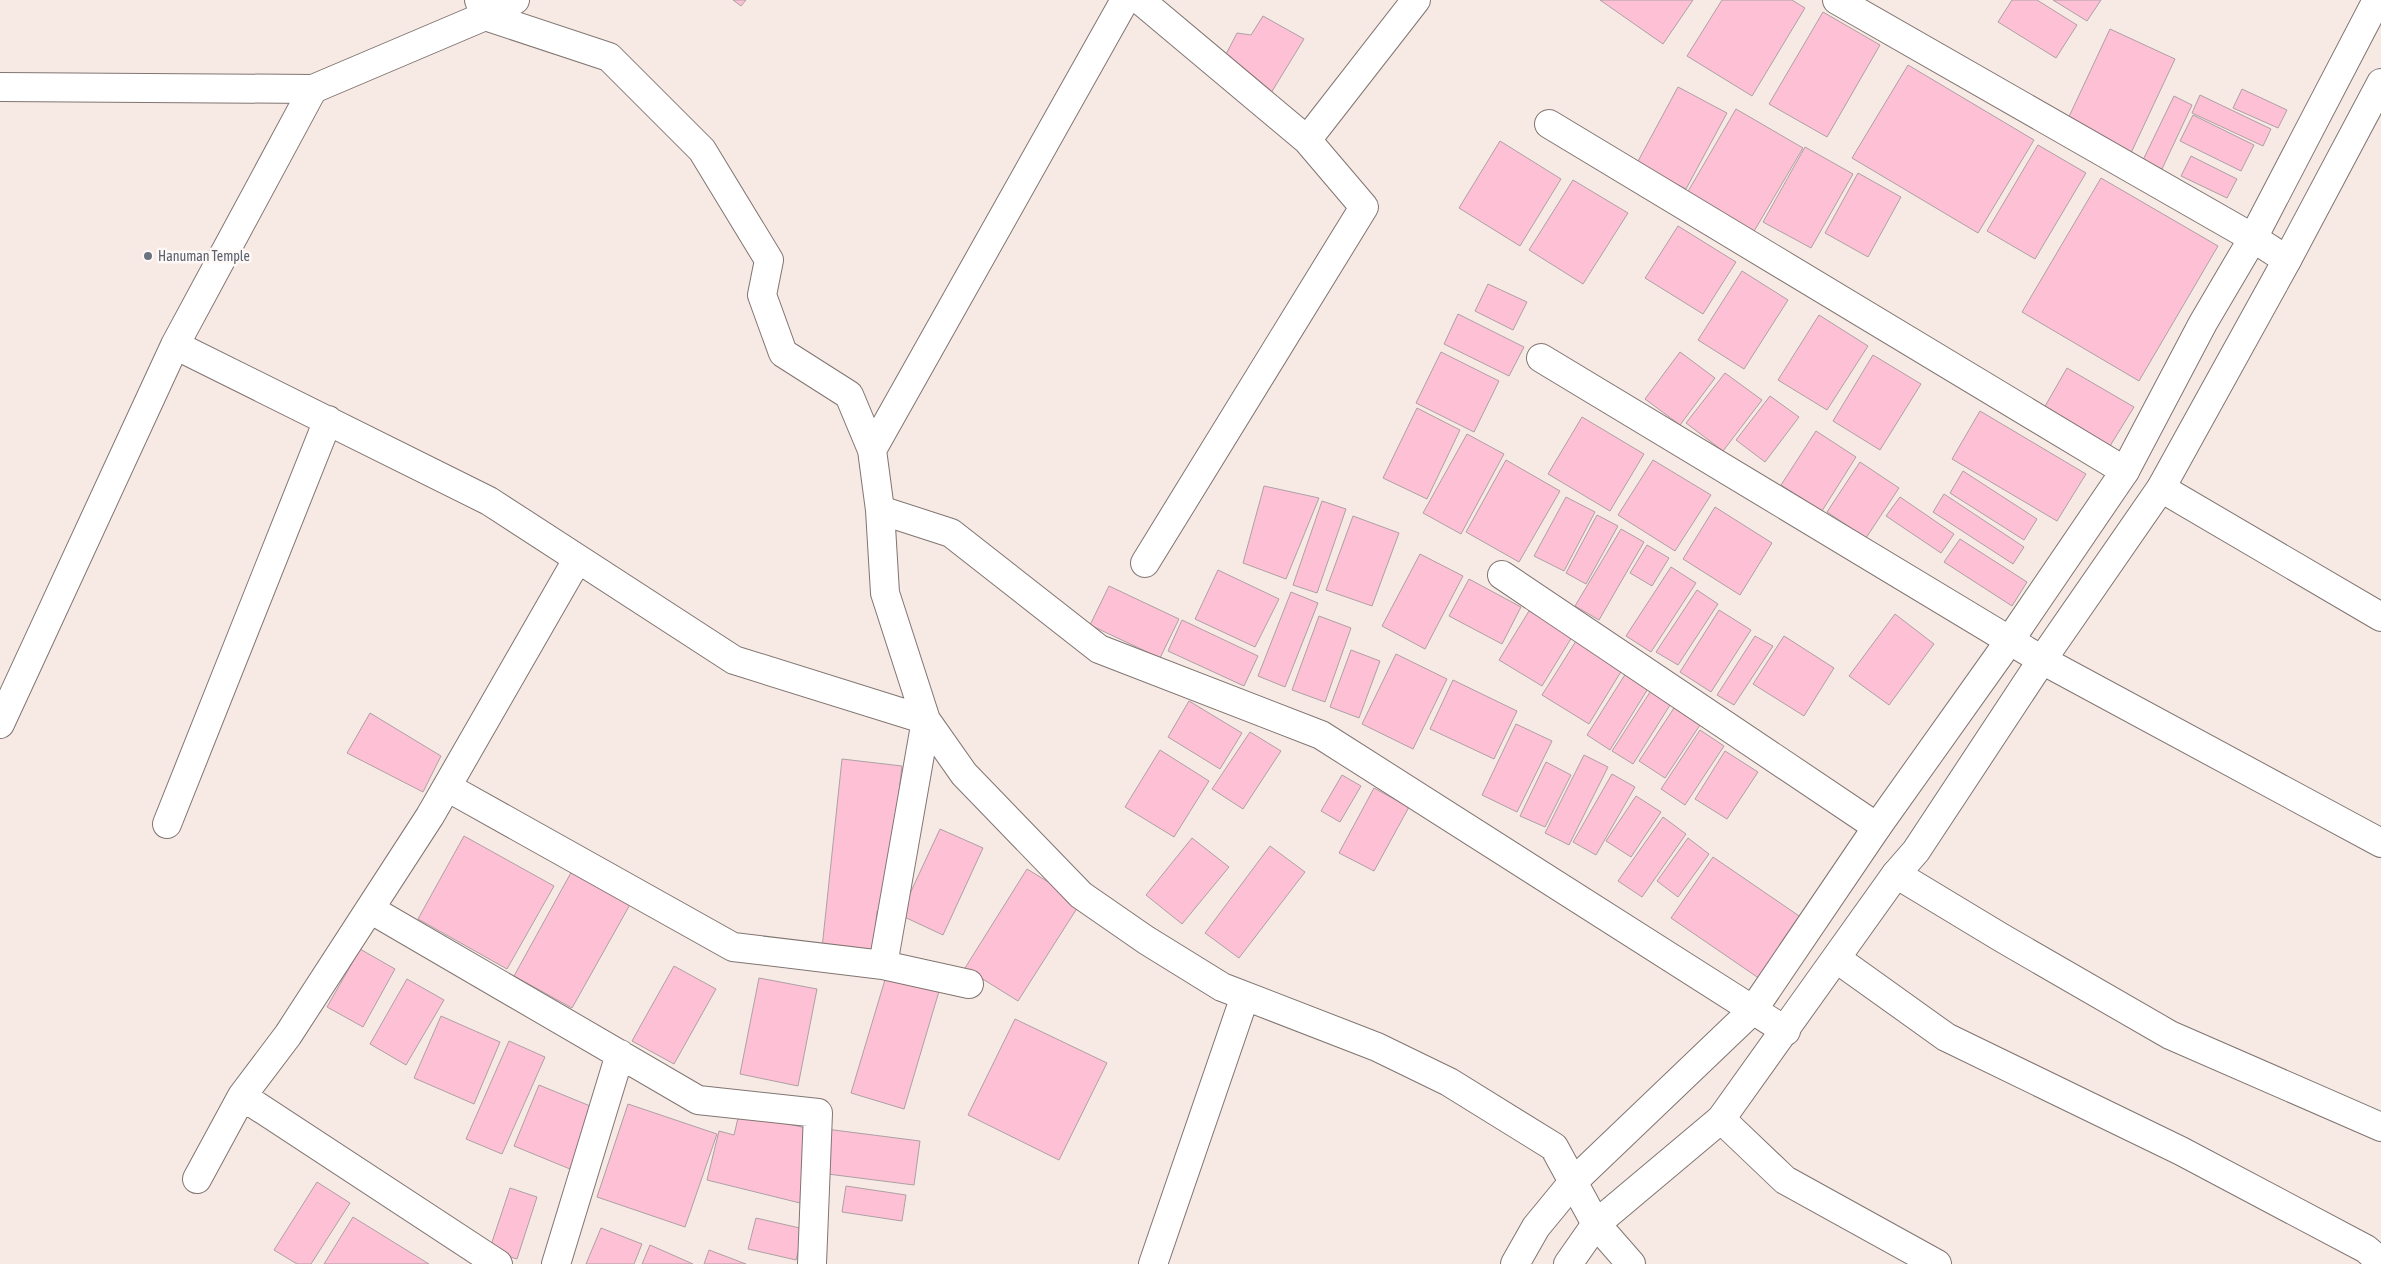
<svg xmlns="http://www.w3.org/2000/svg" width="2381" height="1264" viewBox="0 0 2381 1264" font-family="'Asap Condensed',sans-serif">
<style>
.building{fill:#fec0d4;stroke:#ada0a4}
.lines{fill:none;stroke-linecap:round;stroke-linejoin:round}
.minor-casing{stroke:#817571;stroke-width:30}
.tertiary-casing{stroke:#817571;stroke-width:30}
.secondary-casing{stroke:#817571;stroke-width:30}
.minor{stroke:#fff;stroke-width:28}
.tertiary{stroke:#fff;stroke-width:28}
.secondary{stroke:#fff;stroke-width:28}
.worship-dot{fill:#6b7280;stroke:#fef9f7;stroke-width:2}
.labels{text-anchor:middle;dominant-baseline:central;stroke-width:5;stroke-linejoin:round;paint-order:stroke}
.worship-label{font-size:14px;fill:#5b616d;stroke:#fef9f7;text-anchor:start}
</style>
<rect width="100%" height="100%" fill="#f7eae5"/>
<path class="building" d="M 733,0 L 746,0 L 741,6 Z
M 1600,0 L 1693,0 L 1663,44 Z
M 1722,0 L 1792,0 L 1805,8 L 1752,96 L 1687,56 Z
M 2012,0 L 2037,0 L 2077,25 L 2056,58 L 1998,22 Z
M 2053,0 L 2101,0 L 2087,21 Z
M 1823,12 L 1880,45 L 1827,137 L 1769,104 Z
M 1263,16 L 1304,39 L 1271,93 L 1223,60 L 1237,33 L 1251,35 Z
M 2110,29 L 2175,59 L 2131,153 L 2066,123 Z
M 1908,65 L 2034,140 L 1978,233 L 1852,158 Z
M 1678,87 L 1727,113 L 1686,189 L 1637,163 Z
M 2242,89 L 2287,110 L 2278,128 L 2233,108 Z
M 2200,95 L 2271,129 L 2263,146 L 2192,113 Z
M 2174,96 L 2192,105 L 2162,169 L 2143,160 Z
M 1736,109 L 1803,148 L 1750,238 L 1683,200 Z
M 2193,115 L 2254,145 L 2241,171 L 2180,141 Z
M 1500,141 L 1561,179 L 1520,246 L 1459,208 Z
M 2038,145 L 2086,173 L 2035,259 L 1987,231 Z
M 1805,147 L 1853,174 L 1811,248 L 1763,222 Z
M 2191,156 L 2237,179 L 2227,198 L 2181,176 Z
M 1858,173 L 1901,197 L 1868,257 L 1825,233 Z
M 2101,178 L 2218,246 L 2139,381 L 2022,312 Z
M 1573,180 L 1628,213 L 1583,284 L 1529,250 Z
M 1678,226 L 1736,262 L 1703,314 L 1645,278 Z
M 1742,271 L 1788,300 L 1744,369 L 1698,340 Z
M 1488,284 L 1527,302 L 1513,330 L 1475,311 Z
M 1458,314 L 1524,347 L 1509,376 L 1444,344 Z
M 1819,315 L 1868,346 L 1827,410 L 1778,380 Z
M 1441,352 L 1499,381 L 1474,432 L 1416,403 Z
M 1680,352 L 1715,378 L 1680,425 L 1645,399 Z
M 1873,355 L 1921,384 L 1880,450 L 1833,421 Z
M 2067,368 L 2134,407 L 2110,446 L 2044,408 Z
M 1725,373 L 1762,400 L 1723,451 L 1686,423 Z
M 1770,396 L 1799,417 L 1765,462 L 1736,440 Z
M 1417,408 L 1460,430 L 1427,499 L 1383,478 Z
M 1980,411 L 2086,474 L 2057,521 L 1952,459 Z
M 1582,417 L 1644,454 L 1610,511 L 1548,474 Z
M 1816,431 L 1856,457 L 1822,511 L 1781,485 Z
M 1467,434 L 1504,454 L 1461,534 L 1423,513 Z
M 1506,460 L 1560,491 L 1519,562 L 1466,532 Z
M 1653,460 L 1711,495 L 1675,551 L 1618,515 Z
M 1860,462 L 1899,488 L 1866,538 L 1827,512 Z
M 1963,471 L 2037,519 L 2024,540 L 1950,493 Z
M 1264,486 L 1319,498 L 1286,579 L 1243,563 Z
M 1944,494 L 2024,547 L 2013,564 L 1933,512 Z
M 1566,497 L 1595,512 L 1564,571 L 1534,556 Z
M 1900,497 L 1954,534 L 1941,553 L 1886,516 Z
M 1322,501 L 1346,509 L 1317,593 L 1293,585 Z
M 1715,507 L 1772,543 L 1740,595 L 1683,559 Z
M 1597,515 L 1618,526 L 1586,584 L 1566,573 Z
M 1353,516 L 1399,533 L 1372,606 L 1326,590 Z
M 1621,529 L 1644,542 L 1599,620 L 1575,606 Z
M 1960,539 L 2027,582 L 2012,606 L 1944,562 Z
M 1647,545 L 1669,558 L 1652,586 L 1630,573 Z
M 1420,554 L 1463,576 L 1425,649 L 1382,626 Z
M 1671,567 L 1696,583 L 1651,652 L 1626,636 Z
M 1218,570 L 1279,599 L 1255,647 L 1195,619 Z
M 1469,579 L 1521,607 L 1502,644 L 1449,616 Z
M 1109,586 L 1179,619 L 1160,658 L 1090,625 Z
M 1697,590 L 1718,604 L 1678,665 L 1656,652 Z
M 1291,592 L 1318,603 L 1285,687 L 1258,676 Z
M 1719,610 L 1751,630 L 1711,692 L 1680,672 Z
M 1529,611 L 1572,637 L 1542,686 L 1499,660 Z
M 1895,614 L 1934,644 L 1889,705 L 1849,676 Z
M 1319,616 L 1351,628 L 1325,702 L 1292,690 Z
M 1182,620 L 1258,656 L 1244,686 L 1168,651 Z
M 1755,636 L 1773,646 L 1734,705 L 1717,695 Z
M 1784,636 L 1834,668 L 1804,716 L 1753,684 Z
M 1576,641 L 1622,670 L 1589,724 L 1542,695 Z
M 1351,650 L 1380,661 L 1359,718 L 1330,707 Z
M 1396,654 L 1447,679 L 1413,749 L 1362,724 Z
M 1626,673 L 1649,687 L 1610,750 L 1587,735 Z
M 1453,680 L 1517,711 L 1494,759 L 1430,729 Z
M 1652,689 L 1672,702 L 1633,764 L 1612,751 Z
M 1189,701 L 1242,733 L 1220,769 L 1168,737 Z
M 1674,708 L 1700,725 L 1665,778 L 1639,761 Z
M 370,713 L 441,756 L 423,792 L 347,753 Z
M 1516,724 L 1552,741 L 1517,812 L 1482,795 Z
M 1700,730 L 1724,746 L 1685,805 L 1661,789 Z
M 1250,732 L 1281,751 L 1243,809 L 1212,789 Z
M 1160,750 L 1209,781 L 1174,837 L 1125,807 Z
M 1725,751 L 1758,772 L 1727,819 L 1695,799 Z
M 1584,755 L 1608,767 L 1569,845 L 1545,833 Z
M 842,759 L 902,766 L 885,912 L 877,911 L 873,954 L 822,948 Z
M 1546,762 L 1571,775 L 1545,827 L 1520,816 Z
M 1612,774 L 1635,787 L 1596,855 L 1573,842 Z
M 1342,775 L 1361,786 L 1340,822 L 1321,811 Z
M 1374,788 L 1409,807 L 1374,871 L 1339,853 Z
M 1636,796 L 1661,812 L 1631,857 L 1606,841 Z
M 1663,817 L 1686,834 L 1642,897 L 1618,881 Z
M 940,829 L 983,848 L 943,935 L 900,915 Z
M 464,836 L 554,886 L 507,969 L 418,919 Z
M 1192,838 L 1229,867 L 1182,924 L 1146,895 Z
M 1688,838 L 1709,854 L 1678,897 L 1657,881 Z
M 1270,846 L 1305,872 L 1239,958 L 1205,933 Z
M 1713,857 L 1805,920 L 1763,981 L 1671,918 Z
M 573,869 L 632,901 L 572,1008 L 514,976 Z
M 1027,869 L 1081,902 L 1018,1001 L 965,968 Z
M 360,949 L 395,969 L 363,1027 L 327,1007 Z
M 674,966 L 716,989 L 674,1064 L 632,1041 Z
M 887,973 L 940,988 L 904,1109 L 851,1093 Z
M 759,978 L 817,989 L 798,1086 L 740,1074 Z
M 407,979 L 444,1000 L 406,1065 L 370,1044 Z
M 441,1016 L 500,1042 L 474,1104 L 414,1078 Z
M 1015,1019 L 1107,1063 L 1059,1160 L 968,1115 Z
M 509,1041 L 545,1057 L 502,1154 L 466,1139 Z
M 539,1085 L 595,1108 L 570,1169 L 514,1146 Z
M 628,1104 L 717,1134 L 685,1227 L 597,1197 Z
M 739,1114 L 807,1128 L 802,1151 L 812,1153 L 800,1203 L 707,1180 L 719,1131 L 734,1135 Z
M 826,1129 L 920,1141 L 914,1185 L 820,1173 Z
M 317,1182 L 350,1203 L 311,1264 L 297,1264 L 274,1250 Z
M 846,1186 L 906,1195 L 902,1221 L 842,1212 Z
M 510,1188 L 537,1197 L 517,1259 L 489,1251 Z
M 353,1217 L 429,1264 L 324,1264 Z
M 756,1218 L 804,1229 L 796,1260 L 748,1249 Z
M 601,1228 L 642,1244 L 634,1264 L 586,1264 Z
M 650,1245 L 693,1264 L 642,1264 Z
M 709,1250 L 746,1264 L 704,1264 Z"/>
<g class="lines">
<defs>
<path id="minor" d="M 479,0 L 485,16 L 609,57 L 702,150 L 769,260 L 762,295 L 783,353 L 849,395 L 872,450 L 880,510 L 885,593 L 926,720 L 964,774 L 1081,895 L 1146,940 L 1222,987 L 1377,1047 L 1449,1082 L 1554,1147 L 1596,1224 L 1631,1264
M 1140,0 L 1307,140 L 1364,207 L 1145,563
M 1837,0 L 2253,238 L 2287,260
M 1549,124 L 2125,471
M 1307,140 L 1416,0
M 175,345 L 489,501 L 734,660 L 926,720 L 883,965
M 1541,358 L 2042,660 L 2381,843
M 872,450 L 1125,0
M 2161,488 L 2381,617
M 880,510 L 951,533 L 1099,649 L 1321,735 L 1786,1031
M 1502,575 L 1877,827
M 0,724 L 175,345 L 313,89
M 447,787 L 733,947 L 883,965 L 969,984
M 167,824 L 328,420
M 1896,874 L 2002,938 L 2170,1035 L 2381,1127
M 370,909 L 698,1100 L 818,1113 L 812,1264
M 1837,959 L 1946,1037 L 2181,1151 L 2366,1249 L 2381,1262
M 242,1096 L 288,1035 L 430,816 L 577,560
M 1721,1119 L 1785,1180 L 1937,1264
M 197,1179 L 242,1096 L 498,1264
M 556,1264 L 620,1054
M 1153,1264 L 1245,996"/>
<path id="tertiary" d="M 0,87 L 313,89 L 485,16 L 515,0"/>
<path id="secondary" d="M 1515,1264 L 1536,1227 L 1573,1182 L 1753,1010 L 1877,827 L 2010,640 L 2125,471 L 2203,323 L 2253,238 L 2377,0
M 1568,1264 L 1596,1224 L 1721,1119 L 1896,874 L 1916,851 L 2042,660 L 2161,488 L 2287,260 L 2381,83"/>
</defs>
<use href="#minor" class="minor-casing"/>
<use href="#tertiary" class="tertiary-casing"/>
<use href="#secondary" class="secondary-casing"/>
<use href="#minor" class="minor"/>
<use href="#tertiary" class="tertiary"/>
<use href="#secondary" class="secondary"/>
</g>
<circle class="worship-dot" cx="148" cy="256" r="5"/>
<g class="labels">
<g class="worship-label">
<text x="158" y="256">Hanuman Temple</text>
</g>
</g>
</svg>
